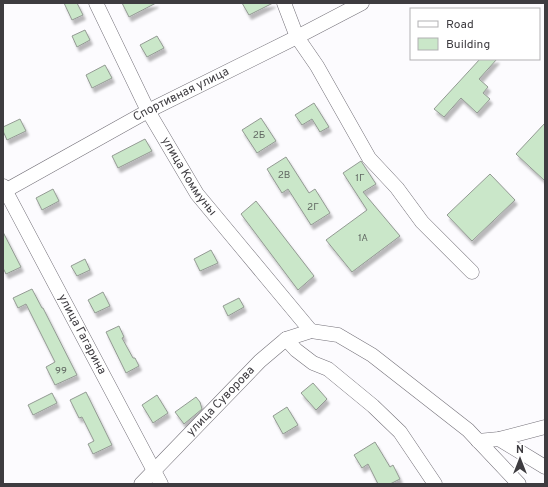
<svg xmlns="http://www.w3.org/2000/svg" width="548" height="487" viewBox="0 0 548 487" font-family="Overpass,sans-serif">
<style>
.building{fill:#cae7c9;stroke:#939a93;filter:url(#shadow)}
.lines{fill:none;stroke-linecap:round;stroke-linejoin:round}
.minor-casing{stroke:#75727a;stroke-width:15}
.minor{stroke:#fff;stroke-width:14}
.labels{text-anchor:middle;dominant-baseline:central;stroke-width:3;stroke-linejoin:round;paint-order:stroke}
.number-label{font-size:10px;fill:#616762}
.street-label{font-size:12px;fill:#3e3c40;stroke:#fff}
</style>
<defs>
<filter id="shadow"><feDropShadow dx="2.5" dy="4.5" stdDeviation="1" flood-color="#0004"/></filter>
</defs>
<rect width="100%" height="100%" fill="#fcfbfe"/>
<path class="building" d="M 64,3 L 77,3 L 83,15 L 72,20 Z
M 122,3 L 156,3 L 129,17 Z
M 242,3 L 273,3 L 249,15 Z
M 85,30 L 90,40 L 77,47 L 72,36 Z
M 157,36 L 164,48 L 147,57 L 140,45 Z
M 480,59 L 497,59 L 479,79 L 488,87 L 483,93 L 490,99 L 477,113 L 461,98 L 444,117 L 434,109 Z
M 105,65 L 112,78 L 92,88 L 86,75 Z
M 314,103 L 329,127 L 320,132 L 312,119 L 302,125 L 295,115 Z
M 261,118 L 276,141 L 257,153 L 242,130 Z
M 20,119 L 26,131 L 7,140 L 3,131 L 3,127 Z
M 545,123 L 545,181 L 516,154 Z
M 145,139 L 152,151 L 118,168 L 112,156 Z
M 286,157 L 309,193 L 315,189 L 330,213 L 311,225 L 288,189 L 282,193 L 267,169 Z
M 361,161 L 376,184 L 363,192 L 400,236 L 352,272 L 326,240 L 367,210 L 343,173 Z
M 490,174 L 515,200 L 472,241 L 447,215 Z
M 53,189 L 59,201 L 42,210 L 36,198 Z
M 256,201 L 314,276 L 298,290 L 241,214 Z
M 3,232 L 21,267 L 6,274 L 3,268 Z
M 211,250 L 218,263 L 200,271 L 194,259 Z
M 85,259 L 90,270 L 77,276 L 71,266 Z
M 32,289 L 42,308 L 43,308 L 77,375 L 55,385 L 46,367 L 55,362 L 26,304 L 18,308 L 13,298 Z
M 103,292 L 110,306 L 95,313 L 88,300 Z
M 239,298 L 244,307 L 228,316 L 223,306 Z
M 119,326 L 124,337 L 122,338 L 133,358 L 135,358 L 139,366 L 126,373 L 106,332 Z
M 313,383 L 327,399 L 316,410 L 301,393 Z
M 86,392 L 112,445 L 93,454 L 88,444 L 94,441 L 82,417 L 79,418 L 70,400 Z
M 52,393 L 57,403 L 33,415 L 28,405 Z
M 157,395 L 168,413 L 153,423 L 142,405 Z
M 196,397 L 200,402 L 202,409 L 184,424 L 175,412 Z
M 287,407 L 298,425 L 283,434 L 273,416 Z
M 375,442 L 390,467 L 393,465 L 400,479 L 390,484 L 378,484 L 368,464 L 362,468 L 354,455 Z"/>
<g class="lines">
<defs>
<g id="minor">
<path id="s1" d="M 96,3 L 148,111 L 197,194 L 311,331"/>
<path d="M 284,3 L 297,37 L 317,66 L 369,158 L 397,188 L 422,222 L 472,272"/>
<path id="s2" d="M 3,186 L 161,484"/>
<path id="s3" d="M 3,192 L 148,111 L 297,37 L 362,3"/>
<path d="M 286,339 L 296,350 L 313,363 L 328,369 L 373,406 L 400,432 L 435,484"/>
<path d="M 499,439 L 545,467"/>
<path d="M 478,441 L 499,439 L 545,427"/>
<path id="s4" d="M 141,484 L 260,361 L 286,339 L 311,331 L 338,335 L 372,355 L 468,430 L 519,484"/>
</g>
</defs>
<use href="#minor" class="minor-casing"/>
<use href="#minor" class="minor"/>
</g>
<g class="labels">
<g class="number-label">
<text x="259" y="135">2Б</text>
<text x="284" y="175">2В</text>
<text x="360" y="178">1Г</text>
<text x="313" y="207">2Г</text>
<text x="363" y="238">1А</text>
<text x="61" y="371">99</text>
</g>
<g class="street-label">
<text stroke="none"><textPath href="#s3" startOffset="203">Спортивная улица</textPath></text>
<text stroke="none"><textPath href="#s1" startOffset="197">улица Коммуны</textPath></text>
<text stroke="none"><textPath href="#s2" startOffset="168">улица Гагарина</textPath></text>
<text stroke="none"><textPath href="#s4" startOffset="115">улица Суворова</textPath></text>
</g>
</g>
<rect width="548" height="487" fill="none" stroke="#3e3c40" stroke-width="8"/>
<rect x="410" y="8" width="130" height="52" fill="#ffffff" stroke="#b2b1b3"/>
<rect x="418" y="21" width="20" height="6" fill="#ffffff" stroke="#b2b1b3"/>
<text x="446" y="28" font-size="12" fill="#3e3c40">Road</text>
<rect x="418" y="38" width="20" height="12" fill="#cae7c9" stroke="#b2b1b3"/>
<text x="446" y="48" font-size="12" fill="#3e3c40">Building</text>
<g transform="translate(520 459)" stroke="#ffffff" stroke-width="3" paint-order="stroke">
<path d="M0-3L7 15L0 10L-7 15Z" fill="#3e3c40"/>
<text y="-6" font-size="11" font-weight="bold" text-anchor="middle" fill="#3e3c40">N</text>
</g>
</svg>
